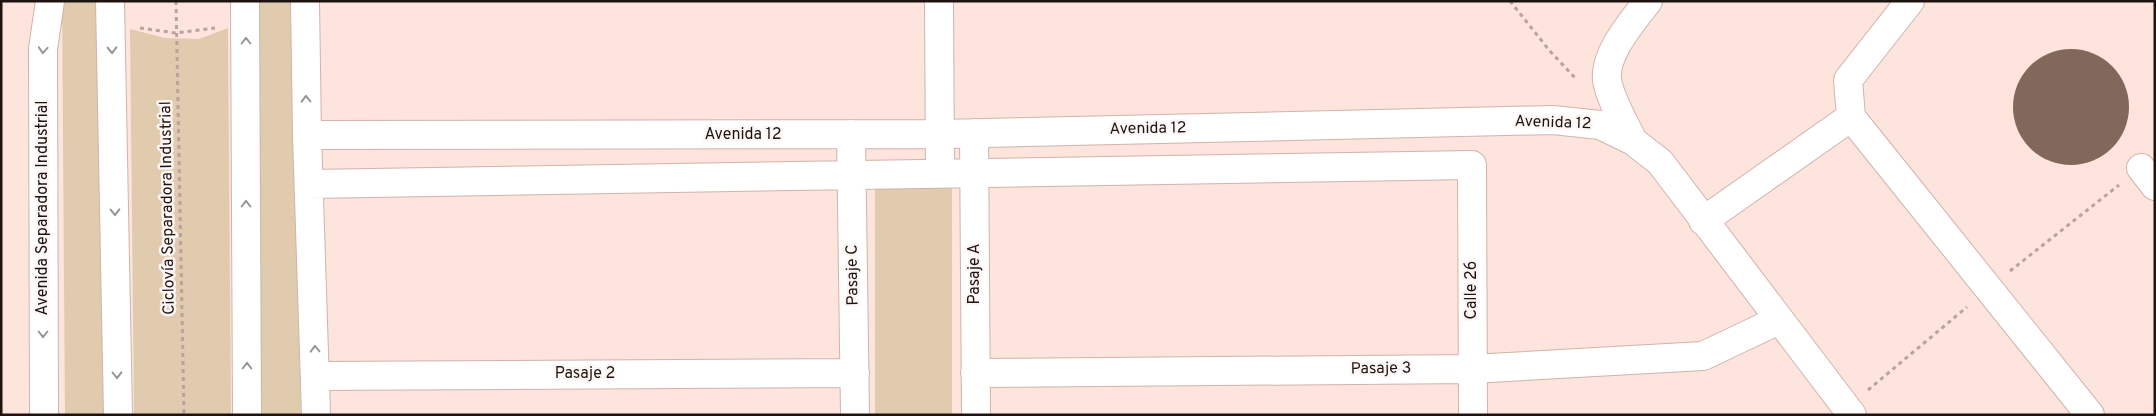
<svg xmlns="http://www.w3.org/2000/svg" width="2156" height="416" viewBox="0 0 2156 416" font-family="Overpass,sans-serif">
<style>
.green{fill:#e1cbae}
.building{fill:#80695a}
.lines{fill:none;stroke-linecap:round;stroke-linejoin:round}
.minor-casing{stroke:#d1b3aa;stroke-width:30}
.secondary-casing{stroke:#d1b3aa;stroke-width:30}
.path{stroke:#b8a39d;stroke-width:3;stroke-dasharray:4 4;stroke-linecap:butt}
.minor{stroke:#fff;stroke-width:28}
.secondary{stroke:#fff;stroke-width:28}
.oneway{stroke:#9a9593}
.labels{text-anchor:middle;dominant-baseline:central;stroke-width:5;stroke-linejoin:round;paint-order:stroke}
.street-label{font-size:16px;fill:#1e1310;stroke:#fcf6f4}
</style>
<rect width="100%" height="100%" fill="#fde4dc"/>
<path class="green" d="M 62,1 L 94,2 L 106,33 L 110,415 L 65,415 Z
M 260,1 L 290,1 L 301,415 L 260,415 L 256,6 Z
M 228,28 L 231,415 L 134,415 L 130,29 L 165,38 L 199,39 Z
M 875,179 L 952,179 L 952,415 L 875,415 Z"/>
<path class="building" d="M2013 107a58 58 0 1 1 116 0a58 58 0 1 1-116 0Z"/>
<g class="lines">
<defs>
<path id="minor" d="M 305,1 L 307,135 L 316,415
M 939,1 L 940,173
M 1851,117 L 2090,415
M 974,133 L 976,415
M 851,134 L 855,415
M 307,135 L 940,134 L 1553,120 L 1600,125 L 1633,141 L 1660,162 L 1852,415
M 1633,141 C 1625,124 1610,99 1607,80 C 1604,53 1633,21 1648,1
M 2141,168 L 2155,186
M 309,184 L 1472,165 L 1473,415
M 1703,221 L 1851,117 L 1848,80 L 1910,1
M 975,373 L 1472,369 L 1703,356 L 1779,320
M 316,376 L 855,373
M 44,415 L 43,49 L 50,1"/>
<path id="secondary" d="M 110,1 L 118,415
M 245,1 L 247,415"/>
</defs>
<use href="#minor" class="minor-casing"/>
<use href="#secondary" class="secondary-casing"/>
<path class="path" d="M 176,1 L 184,415
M 1510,1 L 1549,50 L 1577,80
M 140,28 L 176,33 L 215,28
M 2010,271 L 2119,185
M 1868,390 L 1967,307"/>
<use href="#minor" class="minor"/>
<use href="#secondary" class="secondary"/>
</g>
<defs><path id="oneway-chevron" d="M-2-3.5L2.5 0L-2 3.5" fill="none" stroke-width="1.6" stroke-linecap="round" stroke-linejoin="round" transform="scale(1.25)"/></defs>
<g class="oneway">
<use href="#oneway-chevron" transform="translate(246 41) rotate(-90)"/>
<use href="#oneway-chevron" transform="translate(43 50) rotate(94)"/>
<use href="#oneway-chevron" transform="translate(112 50) rotate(89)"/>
<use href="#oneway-chevron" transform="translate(306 99) rotate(-91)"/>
<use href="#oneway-chevron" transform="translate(246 204) rotate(-90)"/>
<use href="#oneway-chevron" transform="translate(115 212) rotate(89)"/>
<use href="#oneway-chevron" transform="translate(43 334) rotate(90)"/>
<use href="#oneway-chevron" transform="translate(315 349) rotate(-92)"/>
<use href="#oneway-chevron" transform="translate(247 366) rotate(-90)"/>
<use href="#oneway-chevron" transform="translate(117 375) rotate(89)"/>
</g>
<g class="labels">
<g class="street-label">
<text transform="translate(1553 123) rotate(2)">Avenida 12</text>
<text transform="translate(1148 129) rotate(-1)">Avenida 12</text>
<text x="743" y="135">Avenida 12</text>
<text transform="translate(43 208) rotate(-90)">Avenida Separadora Industrial</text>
<text transform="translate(168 208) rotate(-91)">Ciclovía Separadora Industrial</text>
<text transform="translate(975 274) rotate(-90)">Pasaje A</text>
<text transform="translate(853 275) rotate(-91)">Pasaje C</text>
<text transform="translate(1472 290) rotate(-90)">Calle 26</text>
<text transform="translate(1381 369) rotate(-1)">Pasaje 3</text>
<text x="585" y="374">Pasaje 2</text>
</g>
</g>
<rect width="2156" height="416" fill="none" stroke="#1e1310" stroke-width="5"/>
</svg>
